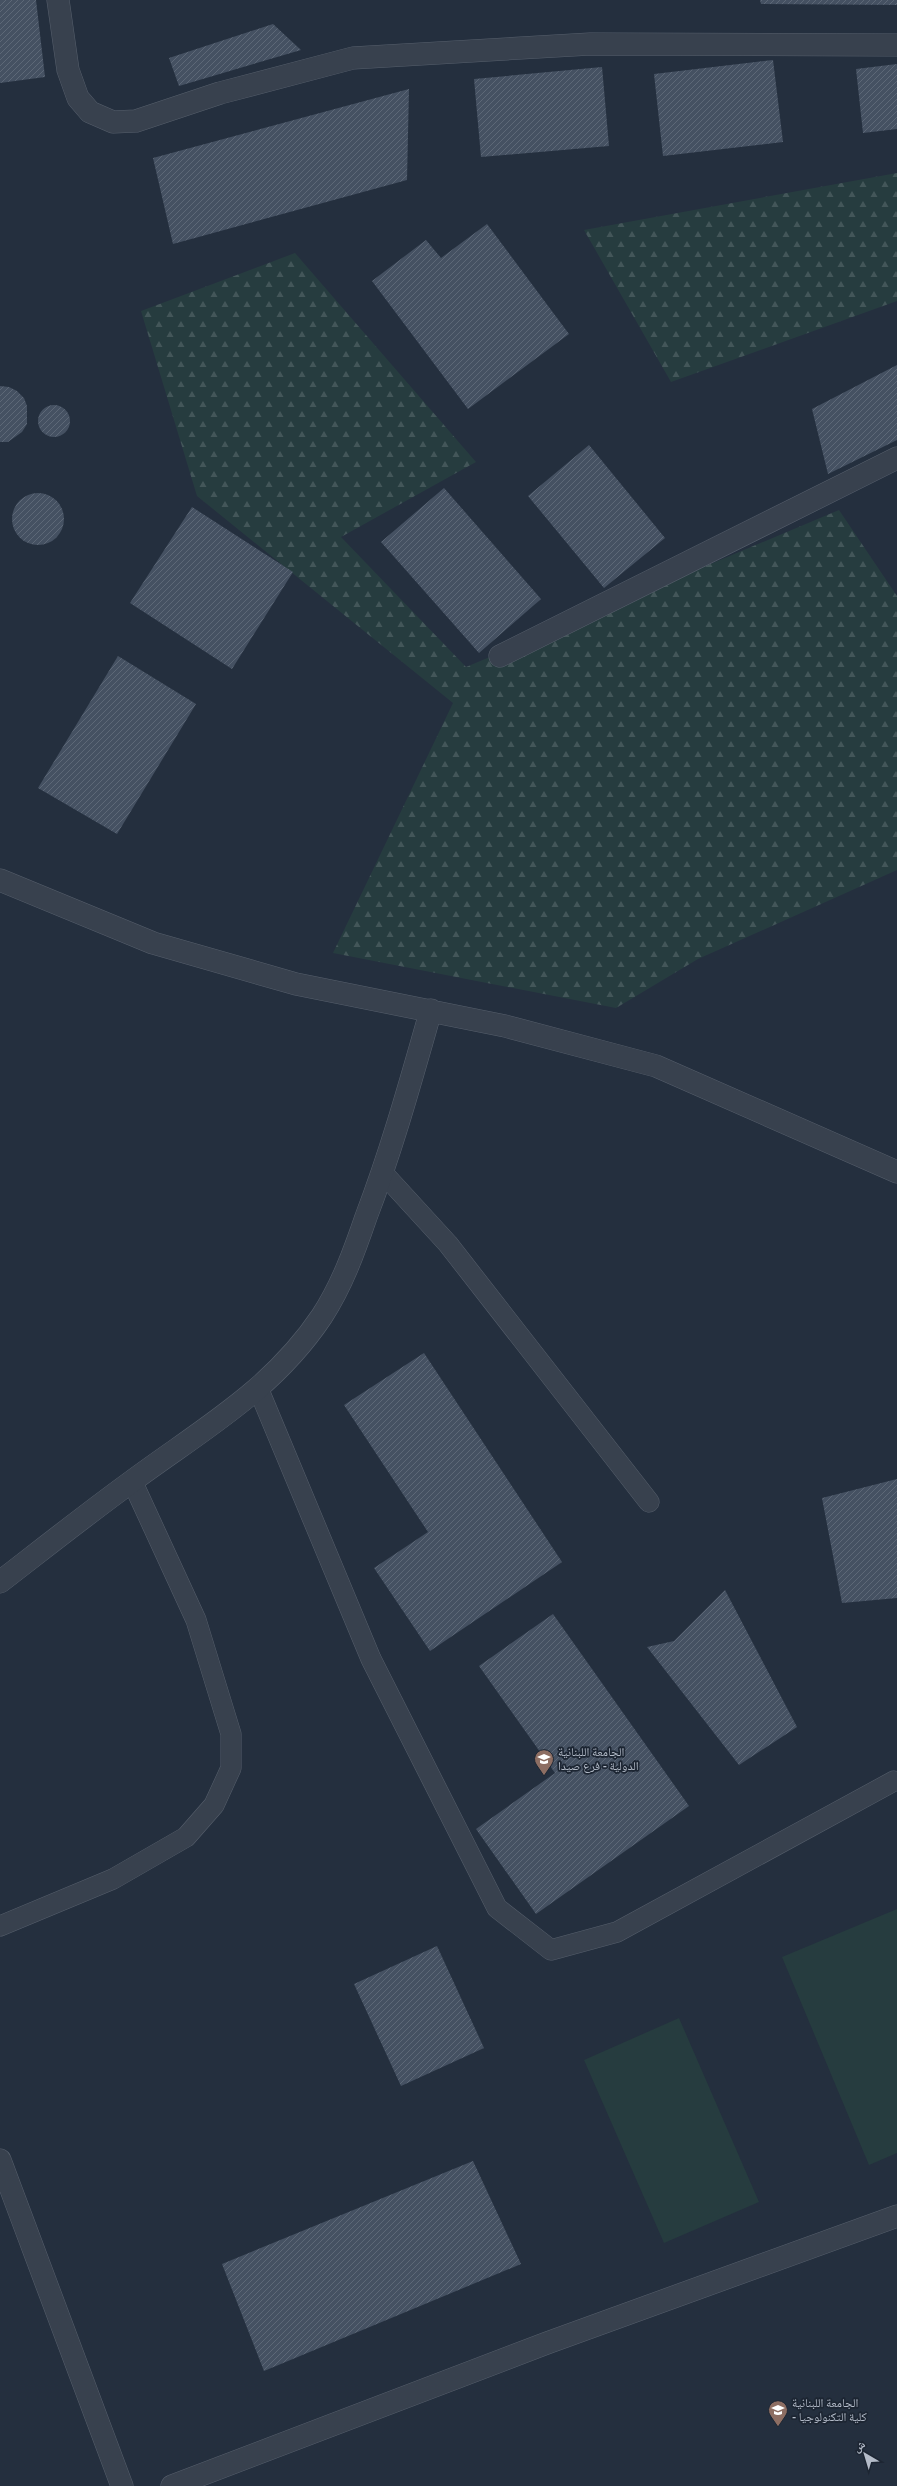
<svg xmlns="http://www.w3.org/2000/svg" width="897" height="2486" viewBox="0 0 897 2486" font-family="Signika,'Noto Naskh Arabic',sans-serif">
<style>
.green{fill:#263c3f}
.forest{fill:url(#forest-firs)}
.building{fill:url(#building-hatch)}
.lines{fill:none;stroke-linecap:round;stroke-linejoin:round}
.service-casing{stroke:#565f6c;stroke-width:21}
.minor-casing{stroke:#565f6c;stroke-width:23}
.tertiary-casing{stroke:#565f6c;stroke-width:23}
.service{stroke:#38414e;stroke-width:20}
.minor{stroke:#38414e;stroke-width:22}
.tertiary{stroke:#38414e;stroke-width:22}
.labels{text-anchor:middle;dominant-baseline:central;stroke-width:3.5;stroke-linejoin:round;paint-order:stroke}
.poi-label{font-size:12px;fill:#b4bcc9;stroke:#1d2633;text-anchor:start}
</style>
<defs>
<pattern id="forest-firs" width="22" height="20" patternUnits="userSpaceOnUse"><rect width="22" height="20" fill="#263c3f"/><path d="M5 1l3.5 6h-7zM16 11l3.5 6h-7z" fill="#435659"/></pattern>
<pattern id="building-hatch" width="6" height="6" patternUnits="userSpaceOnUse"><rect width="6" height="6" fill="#455162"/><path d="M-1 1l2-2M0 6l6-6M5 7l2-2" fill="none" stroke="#5d6877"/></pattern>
</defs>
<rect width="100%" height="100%" fill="#242f3e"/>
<path class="green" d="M 897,1909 L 897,2153 L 869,2165 L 782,1957 Z
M 679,2018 L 759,2202 L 664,2243 L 584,2060 Z"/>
<path class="forest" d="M 897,173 L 897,301 L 671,382 L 584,230 Z
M 295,253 L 476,462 L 341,537 L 466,667 L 839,510 L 897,596 L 897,870 L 698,959 L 616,1008 L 333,953 L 453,703 L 197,496 L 141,311 Z"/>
<path class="building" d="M 0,0 L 36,0 L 45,77 L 0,83 Z
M 760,0 L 897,0 L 897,5 L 761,4 Z
M 273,24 L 301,50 L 179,86 L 169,58 Z
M 773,60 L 783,142 L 663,156 L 654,74 Z
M 897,64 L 897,129 L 863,133 L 856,69 Z
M 602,67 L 609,146 L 481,157 L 474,79 Z
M 409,89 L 407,180 L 173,244 L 153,158 Z
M 487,224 L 569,334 L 468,409 L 372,281 L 426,240 L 441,258 Z
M 897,365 L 897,440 L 828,474 L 812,409 Z
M 0,386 L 9,387 L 17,391 L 24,398 L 27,406 L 27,424 L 22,432 L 8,442 L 0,442 Z
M38 421a16 16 0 1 1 32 0a16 16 0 1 1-32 0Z
M 589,445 L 665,538 L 604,588 L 528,496 Z
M 444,488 L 541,599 L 479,653 L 381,542 Z
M12 519a26 26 0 1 1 52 0a26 26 0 1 1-52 0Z
M 192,507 L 293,572 L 232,669 L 130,603 Z
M 118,656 L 196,704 L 117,834 L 38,788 Z
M 424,1353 L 562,1562 L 430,1651 L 374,1568 L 428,1532 L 344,1405 Z
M 897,1479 L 897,1598 L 842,1603 L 822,1498 Z
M 725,1590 L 797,1727 L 739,1765 L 647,1647 L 674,1641 Z
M 553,1614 L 689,1806 L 536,1914 L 476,1829 L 555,1773 L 479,1666 Z
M 437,1946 L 484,2048 L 401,2086 L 354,1984 Z
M 473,2161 L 521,2264 L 264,2371 L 222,2264 Z"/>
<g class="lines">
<defs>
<path id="service" d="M 383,1173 L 448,1244 L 649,1502
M 258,1388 L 371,1659 L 497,1908 L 551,1950 L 617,1932 L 894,1781
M 0,1926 L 113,1879 L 186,1837 L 214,1805 L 231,1768 L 231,1734 L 196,1620 L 132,1481"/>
<path id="minor" d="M 58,0 L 68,70 L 78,98 L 90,112 L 113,122 L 136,121 L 220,93 L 353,58 L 590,44 L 897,45
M 500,656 L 897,458
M 0,880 L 153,943 L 296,984 L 505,1026 L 656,1066 L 897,1172
M 0,1582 C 44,1548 87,1514 131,1482 C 201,1430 272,1391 322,1316 C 342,1285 354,1252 366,1217 C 392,1149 411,1080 431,1010
M 172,2486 L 547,2343 L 897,2216"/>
<path id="tertiary" d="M 0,2160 L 122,2486"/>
</defs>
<use href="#service" class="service-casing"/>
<use href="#minor" class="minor-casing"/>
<use href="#tertiary" class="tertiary-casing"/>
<use href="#service" class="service"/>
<use href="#minor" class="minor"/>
<use href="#tertiary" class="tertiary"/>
</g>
<defs>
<symbol id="university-pin" viewBox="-11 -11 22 30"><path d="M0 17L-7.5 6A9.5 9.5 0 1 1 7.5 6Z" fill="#8d6e63" stroke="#1d2633"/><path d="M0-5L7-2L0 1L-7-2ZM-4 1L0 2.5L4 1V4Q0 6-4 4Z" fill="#fff"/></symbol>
</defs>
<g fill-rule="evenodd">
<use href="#university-pin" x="533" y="1748" width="22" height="30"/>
<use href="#university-pin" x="767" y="2399" width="22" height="30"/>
</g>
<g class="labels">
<g class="poi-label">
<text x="558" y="1752">الجامعة اللبنانية<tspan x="558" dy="14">الدولية - فرع صيدا</tspan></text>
<text x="792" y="2403">الجامعة اللبنانية<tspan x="792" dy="14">- كلية التكنولوجيا</tspan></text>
</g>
</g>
<g transform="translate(865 2454) rotate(322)" stroke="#1d2633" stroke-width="3" paint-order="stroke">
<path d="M0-3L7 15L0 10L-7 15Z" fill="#b4bcc9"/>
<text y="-6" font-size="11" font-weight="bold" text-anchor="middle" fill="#b4bcc9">ش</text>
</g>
</svg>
